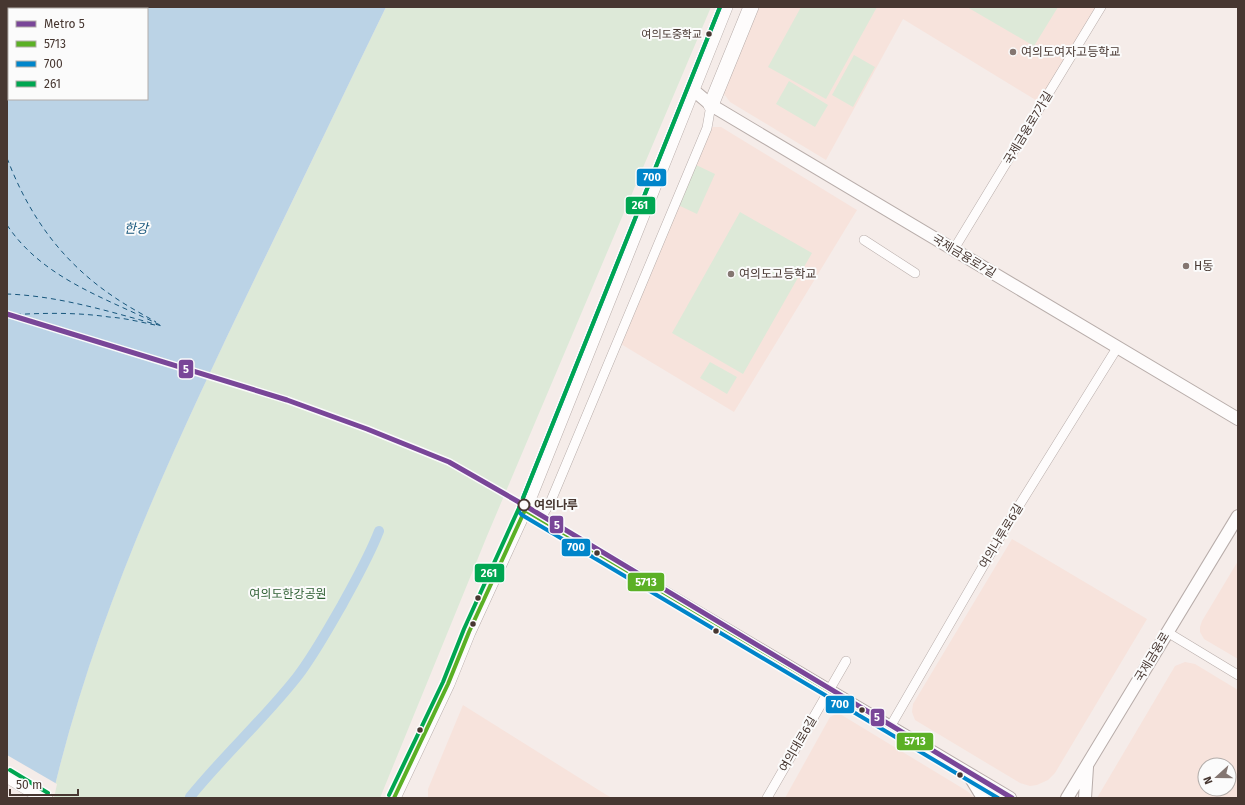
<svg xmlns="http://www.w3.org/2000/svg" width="1245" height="805" viewBox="0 0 1245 805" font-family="'Fira Sans','Noto Sans KR',sans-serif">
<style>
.built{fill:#f7e3dc;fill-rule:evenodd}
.green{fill:#dde9d8}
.water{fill:#bbd3e6;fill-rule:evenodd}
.pier{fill:#f5ece9}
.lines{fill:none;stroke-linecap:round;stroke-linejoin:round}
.canal{stroke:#bbd3e6;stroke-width:10}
.ferry{stroke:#17567c;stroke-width:1;stroke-dasharray:5 4;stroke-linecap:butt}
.minor-casing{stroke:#b8adaa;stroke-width:10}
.tertiary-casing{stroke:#b8adaa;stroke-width:14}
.secondary-casing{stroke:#b8adaa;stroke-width:14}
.primary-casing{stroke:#b8adaa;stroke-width:16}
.minor{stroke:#fefcfc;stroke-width:9}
.tertiary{stroke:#fefcfc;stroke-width:12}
.secondary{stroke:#fefcfc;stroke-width:13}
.primary{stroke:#fefcfc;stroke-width:15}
.bus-1-casing{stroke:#fbfbfb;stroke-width:7}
.bus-2-casing{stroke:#fbfbfb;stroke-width:7}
.bus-3-casing{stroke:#fbfbfb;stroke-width:7}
.bus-1{stroke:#5bb025;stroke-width:4}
.bus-2{stroke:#0085ca;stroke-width:4}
.bus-3{stroke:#00a651;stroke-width:4}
.metro-1-casing{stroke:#fbfbfb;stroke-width:8}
.metro-1{stroke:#794698;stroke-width:5}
.bus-dot{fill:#473731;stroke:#fbfbfb;stroke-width:1.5}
.poi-dot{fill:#847671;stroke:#fbfbfb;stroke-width:1.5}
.stop-dot{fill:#fbfbfb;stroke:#473731;stroke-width:2}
.labels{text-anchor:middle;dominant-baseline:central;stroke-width:4;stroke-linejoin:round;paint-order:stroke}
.bus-label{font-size:11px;fill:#473731;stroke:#fbfbfb;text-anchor:end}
.poi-label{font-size:12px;fill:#473731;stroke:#fbfbfb;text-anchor:start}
.street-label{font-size:12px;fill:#473731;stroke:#fbfbfb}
.stop-label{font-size:12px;font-weight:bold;fill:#473731;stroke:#fbfbfb;text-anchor:start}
.park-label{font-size:12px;fill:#306135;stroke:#fbfbfb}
.water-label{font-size:13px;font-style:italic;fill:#17567c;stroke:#fbfbfb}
.line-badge{stroke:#fbfbfb;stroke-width:1.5}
.badge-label{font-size:11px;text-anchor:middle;font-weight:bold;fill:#fff}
</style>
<rect width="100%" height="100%" fill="#f5ece9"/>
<path class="built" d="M 757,7 L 1096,7 L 1039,102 L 903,19 L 826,160 L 730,102 L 724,94 L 724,89 Z
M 713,127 L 721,127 L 857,210 L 734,412 L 616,341 L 709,129 Z
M 1012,539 L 1147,619 L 1055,773 L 1048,780 L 1037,785 L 1030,786 L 1020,783 L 915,720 L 912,712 L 913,704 Z
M 1238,561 L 1238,659 L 1204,639 L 1200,632 L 1200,627 L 1202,621 Z
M 1185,662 L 1195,664 L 1238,690 L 1238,798 L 1097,798 L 1175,666 ZM 1205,765 L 1229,765 L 1229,789 L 1205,789 Z
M 463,705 L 605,794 L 612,798 L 428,798 L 428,789 Z
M 836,714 L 840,714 L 967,791 L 975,798 L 785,798 L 830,717 Z"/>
<path class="green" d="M 386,7 L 711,7 L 487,536 L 380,798 L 52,798 C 94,615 175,444 256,276 C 300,186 342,97 386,7 Z
M 801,7 L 877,7 L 826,99 L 768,67 Z
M 967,7 L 1058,7 L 1034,46 Z
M 854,55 L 875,67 L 853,107 L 832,95 Z
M 789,81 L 828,105 L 815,127 L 776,104 Z
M 694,164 L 715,174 L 697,214 L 676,204 Z
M 740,212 L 812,253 L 743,374 L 672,333 Z
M 710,362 L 737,377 L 727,394 L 700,378 Z"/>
<path class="water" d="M 7,7 L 386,7 C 343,95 301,184 258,272 C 176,442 95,613 52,798 L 7,798 ZM 9,9 L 147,9 L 147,99 L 9,99 Z"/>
<path class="pier" d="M 7,755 L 57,784 L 54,798 L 7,798 Z"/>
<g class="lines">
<path class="canal" d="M 190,797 C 224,755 264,719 297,677 C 314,655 328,629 342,605 C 355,581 369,557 379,531"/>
<path class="ferry" d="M 7,158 C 29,216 62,262 114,297 C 127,306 142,314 156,322
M 7,225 C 43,279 106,298 162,326 C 111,312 60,296 7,294
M 7,315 C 41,313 75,312 109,317 C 125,318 140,322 155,325"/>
<defs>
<path id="minor" d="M 864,240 L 915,273
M 954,249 L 1101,7
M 540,519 L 550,503 L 707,128 L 711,105
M 1167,632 L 1238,675
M 890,727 L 1007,525 L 1117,348
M 767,798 L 846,661"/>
<path id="tertiary" d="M 692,89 L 711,105 L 1238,419
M 525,510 L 1010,798
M 969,775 L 983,798
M 1067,798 L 1238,516
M 1085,798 L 1087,767"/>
<path id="secondary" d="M 394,798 L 448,684 L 469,632 L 525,510 L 726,7"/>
<path id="primary" d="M 711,105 L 751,7
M 7,775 L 45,798"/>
</defs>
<use href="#minor" class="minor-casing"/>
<use href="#tertiary" class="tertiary-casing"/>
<use href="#secondary" class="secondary-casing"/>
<use href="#primary" class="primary-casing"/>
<use href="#minor" class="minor"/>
<use href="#tertiary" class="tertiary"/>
<use href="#secondary" class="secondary"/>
<use href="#primary" class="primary"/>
<defs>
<path id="bus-1" d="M 525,510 L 1010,798
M 394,798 L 448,684 L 469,632 L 525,510"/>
<path id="bus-2" d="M 720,7 L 519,508 L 519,512 L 522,515 L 998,798"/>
<path id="bus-3" d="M 10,770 L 48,793
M 389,795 L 443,682 L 464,629 L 519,508 L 720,7"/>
</defs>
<use href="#bus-1" class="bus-1-casing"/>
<use href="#bus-2" class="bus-2-casing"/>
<use href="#bus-3" class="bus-3-casing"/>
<use href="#bus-1" class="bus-1"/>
<use href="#bus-2" class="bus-2"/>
<use href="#bus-3" class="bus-3"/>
<defs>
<path id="metro-1" d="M 7,314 L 287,400 L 367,429 L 449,462 L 524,505 L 1012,798"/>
</defs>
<use href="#metro-1" class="metro-1-casing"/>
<use href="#metro-1" class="metro-1"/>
</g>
<g class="bus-dot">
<circle cx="709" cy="34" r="3.5"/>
<circle cx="597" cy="553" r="3.5"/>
<circle cx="478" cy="598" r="3.5"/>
<circle cx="473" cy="624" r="3.5"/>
<circle cx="716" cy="631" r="3.5"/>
<circle cx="862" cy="710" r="3.5"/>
<circle cx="420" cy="730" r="3.5"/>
<circle cx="960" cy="775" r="3.5"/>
</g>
<g class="poi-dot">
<circle cx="1013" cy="52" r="4"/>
<circle cx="1186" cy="266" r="4"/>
<circle cx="731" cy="274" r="4"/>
</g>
<circle class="stop-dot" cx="524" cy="505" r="5.5"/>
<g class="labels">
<g class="bus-label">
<text x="702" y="34">여의도중학교</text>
</g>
<g class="poi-label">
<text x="1021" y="52">여의도여자고등학교</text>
<text x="1194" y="266">H동</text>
<text x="739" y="274">여의도고등학교</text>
</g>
<g class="street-label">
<text transform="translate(1028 128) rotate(-59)">국제금융로7가길</text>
<text transform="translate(964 256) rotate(31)">국제금융로7길</text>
<text transform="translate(1001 536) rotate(-59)">여의나루로6길</text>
<text transform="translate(1152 657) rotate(-59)">국제금융로</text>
<text transform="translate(798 744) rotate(-60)">여의대로6길</text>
</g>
<g class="stop-label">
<text x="534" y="505">여의나루</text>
</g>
<g class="park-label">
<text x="288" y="594">여의도한강공원</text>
</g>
<g class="water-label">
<text x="136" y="228">한강</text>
</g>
</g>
<g class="line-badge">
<rect x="636" y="168" width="31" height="19" rx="4" fill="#0085ca"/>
<rect x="625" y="196" width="31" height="19" rx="4" fill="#00a651"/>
<rect x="178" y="359" width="16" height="20" rx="4" fill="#794698"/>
<rect x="549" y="515" width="15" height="19" rx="4" fill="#794698"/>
<rect x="561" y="538" width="30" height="19" rx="4" fill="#0085ca"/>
<rect x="474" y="563" width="31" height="20" rx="4" fill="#00a651"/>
<rect x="627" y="572" width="38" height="20" rx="4" fill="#5bb025"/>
<rect x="825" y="695" width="30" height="19" rx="4" fill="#0085ca"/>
<rect x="870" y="708" width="15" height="19" rx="4" fill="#794698"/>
<rect x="896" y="732" width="38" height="19" rx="4" fill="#5bb025"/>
</g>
<g class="badge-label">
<text x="652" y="181">700</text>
<text x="640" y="209">261</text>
<text x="186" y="373">5</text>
<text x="557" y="529">5</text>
<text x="576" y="551">700</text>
<text x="489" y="577">261</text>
<text x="646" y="586">5713</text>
<text x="840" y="708">700</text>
<text x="877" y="721">5</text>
<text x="915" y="745">5713</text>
</g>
<rect width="1245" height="805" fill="none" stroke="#473731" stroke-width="16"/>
<rect x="8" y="8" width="140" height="92" fill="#fbfbfb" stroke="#b3adaa"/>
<rect x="16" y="21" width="20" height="6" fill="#794698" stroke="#b3adaa"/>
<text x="44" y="28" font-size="12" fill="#473731">Metro 5</text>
<rect x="16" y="41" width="20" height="6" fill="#5bb025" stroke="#b3adaa"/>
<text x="44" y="48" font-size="12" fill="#473731">5713</text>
<rect x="16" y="61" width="20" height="6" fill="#0085ca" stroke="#b3adaa"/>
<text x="44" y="68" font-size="12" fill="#473731">700</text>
<rect x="16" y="81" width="20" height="6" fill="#00a651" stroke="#b3adaa"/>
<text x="44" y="88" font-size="12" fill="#473731">261</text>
<g transform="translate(1217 777) rotate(249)"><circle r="19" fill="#fbfbfb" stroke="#b3adaa"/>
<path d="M0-3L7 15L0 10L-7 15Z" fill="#847671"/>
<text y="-6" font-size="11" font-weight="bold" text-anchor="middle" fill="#473731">N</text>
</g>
<path d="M10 789v6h68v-6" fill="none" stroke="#473731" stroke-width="2"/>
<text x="16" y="789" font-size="12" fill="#473731" stroke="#fbfbfb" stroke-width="3" paint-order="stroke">50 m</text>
</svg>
